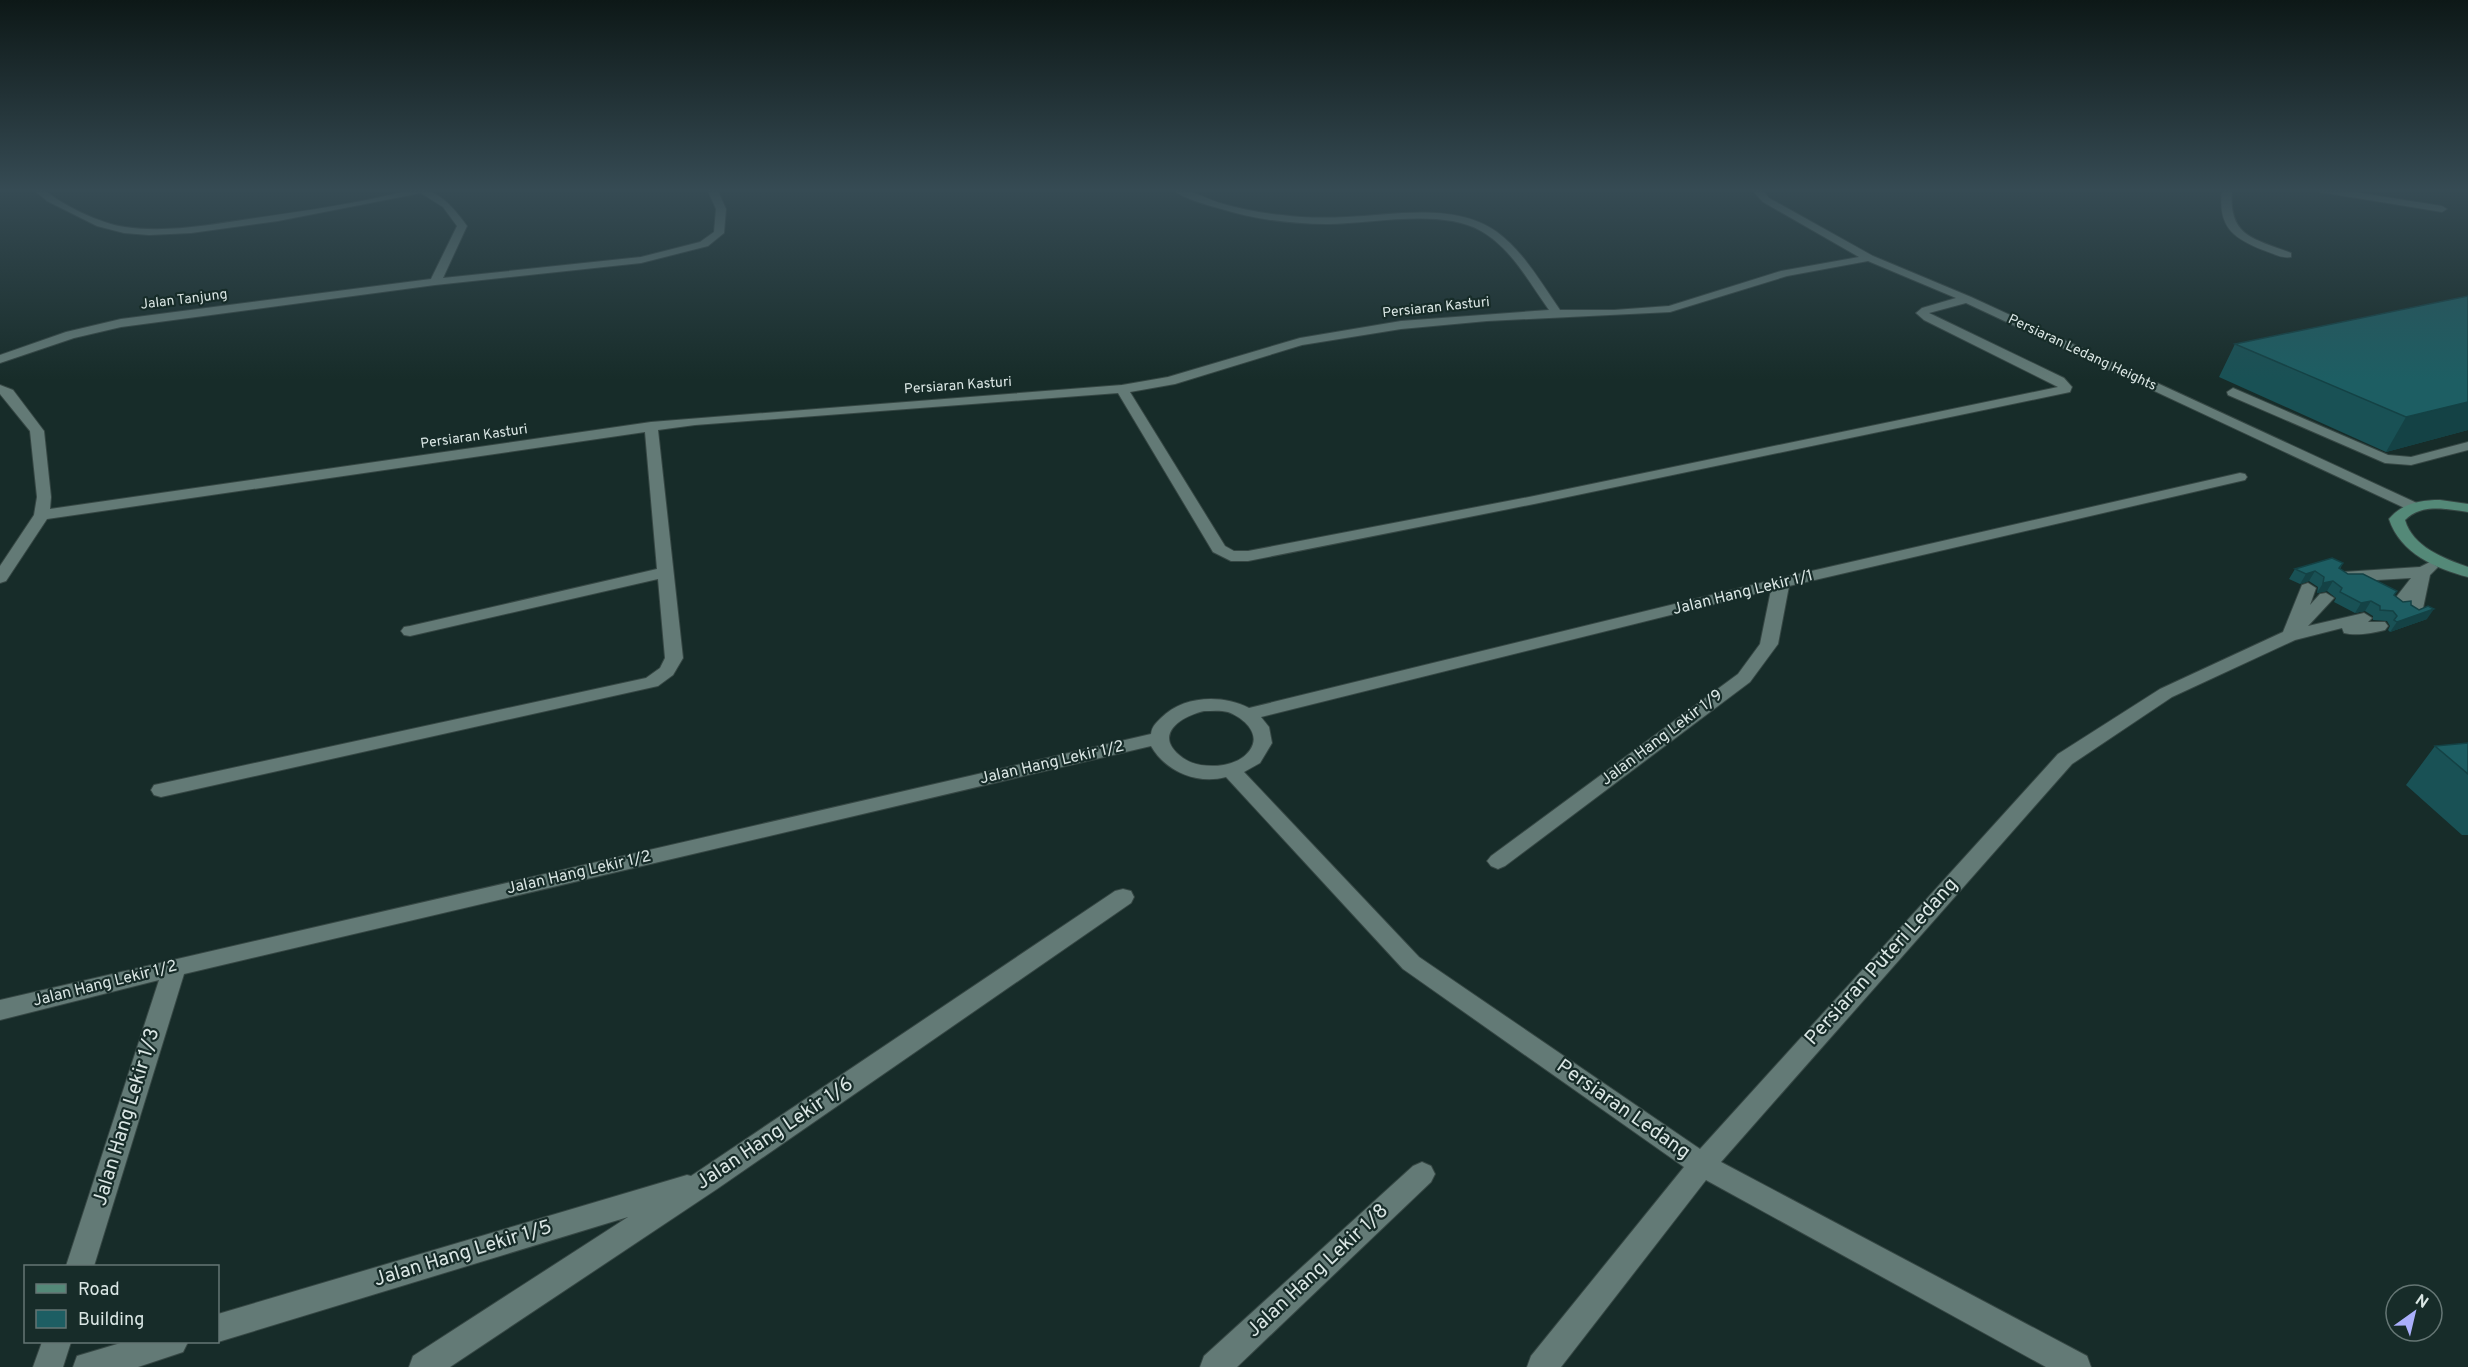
<svg xmlns="http://www.w3.org/2000/svg" width="2468" height="1367" viewBox="0 0 2468 1367" font-family="Overpass,sans-serif">
<style>
.lines{fill:none;stroke-linecap:round;stroke-linejoin:round}
.lane-casing{stroke:#364744;stroke-width:2}
.street-casing{stroke:#364744;stroke-width:2}
.secondary-casing{stroke:#364744;stroke-width:2}
.lane{fill:#637a76;fill-rule:evenodd}
.street{fill:#637a76;fill-rule:evenodd}
.secondary{fill:#548978;fill-rule:evenodd}
.wall{fill:#195155}
.shaded-wall{fill:#144245}
.building{fill:#1d5e63;stroke:#144245;stroke-width:1.5}
.labels{text-anchor:middle;dominant-baseline:central;stroke-width:4.5;stroke-linejoin:round;paint-order:stroke}
.far-street-label{font-size:14px;fill:#dae6e4;stroke:#172c29}
.street-label{font-size:16px;fill:#dae6e4;stroke:#172c29}
.near-street-label{font-size:20px;fill:#dae6e4;stroke:#172c29}
</style>
<rect width="100%" height="100%" fill="#172c29"/>
<g class="lines">
<defs>
<path id="lane" d="M 2233,388 L 2388,455 L 2411,457 L 2468,442 L 2468,450 L 2411,465 L 2385,463 L 2228,395 L 2227,392 Z"/>
<path id="street" d="M 33,189 L 43,189 C 62,205 101,224 125,227 C 166,233 209,225 249,219 C 304,211 361,203 415,189 C 439,189 454,208 467,226 L 443,278 L 641,257 L 700,242 L 714,232 L 716,209 L 707,189 L 717,189 L 726,209 L 724,233 L 708,246 L 641,263 L 435,285 L 121,327 L 74,338 L 0,363 L 0,355 L 66,332 L 121,319 L 431,279 L 457,226 L 443,207 L 421,193 L 278,221 L 191,233 L 149,235 L 124,233 L 97,226 L 47,201 Z
M 1172,189 C 1189,188 1204,198 1220,203 C 1240,209 1261,213 1282,215 C 1303,218 1324,218 1346,217 C 1393,215 1456,202 1497,232 C 1524,252 1541,283 1560,310 L 1614,310 L 1669,306 L 1781,271 L 1859,257 L 1763,202 L 1751,189 L 1761,189 L 1769,198 L 1873,256 L 1971,297 L 2419,504 L 2421,507 L 2414,511 L 2409,510 L 1966,303 L 1929,313 L 2064,378 L 2072,387 L 2070,392 L 1534,504 L 1248,561 L 1231,561 L 1213,552 L 1118,393 L 695,425 L 658,430 L 683,658 L 673,675 L 658,686 L 161,797 L 154,795 L 151,790 L 154,785 L 646,678 L 660,668 L 665,658 L 658,579 L 410,636 L 404,635 L 401,631 L 404,627 L 410,626 L 657,569 L 645,432 L 47,519 L 6,581 L 0,583 L 0,566 L 34,515 L 37,497 L 30,431 L 0,394 L 0,385 L 13,390 L 44,431 L 51,497 L 50,509 L 651,422 L 1122,385 L 1168,377 L 1300,338 L 1401,321 L 1549,310 C 1529,282 1511,248 1481,231 C 1441,208 1372,224 1327,224 C 1290,224 1253,219 1218,208 C 1204,204 1184,199 1172,189 ZM 1868,261 L 1956,298 L 1922,308 L 1916,313 L 1924,320 L 2058,387 L 1534,496 L 1248,551 L 1234,551 L 1225,546 L 1130,392 L 1175,384 L 1302,345 L 1401,329 L 1487,321 L 1670,312 L 1787,276 Z
M 2222,189 L 2232,189 C 2228,237 2253,238 2291,253 L 2291,257 C 2282,259 2272,253 2263,250 C 2230,237 2218,225 2222,189 Z
M 2315,189 L 2335,189 L 2442,206 L 2447,209 L 2442,212 L 2320,192 Z
M 2240,473 L 2245,474 L 2247,477 L 2245,480 L 1789,586 L 1778,644 L 1750,682 L 1505,866 L 1498,869 L 1491,866 L 1487,861 L 1491,856 L 1738,674 L 1760,644 L 1771,590 L 1261,717 L 1269,727 L 1272,743 L 1260,763 L 1244,772 L 1419,957 L 1700,1149 L 2058,754 L 2160,689 L 2283,632 L 2302,585 L 2308,583 L 2316,588 L 2310,605 L 2320,594 L 2326,593 L 2334,598 L 2308,626 L 2364,613 L 2372,618 L 2368,622 L 2385,622 L 2388,626 L 2385,630 C 2373,633 2356,636 2344,633 L 2342,628 L 2295,640 L 2172,697 L 2072,764 L 1721,1162 L 2087,1356 L 2091,1367 L 2046,1367 L 1706,1180 L 1561,1367 L 1527,1367 L 1531,1356 L 1684,1167 L 1403,969 L 1226,777 C 1197,785 1165,771 1151,746 L 184,974 L 94,1266 L 66,1266 L 159,980 L 0,1020 L 0,1000 L 1151,734 C 1152,726 1156,723 1161,718 C 1183,696 1221,694 1249,708 L 1781,578 ZM 1204,711 C 1212,711 1220,710 1228,712 C 1242,717 1262,733 1250,750 C 1237,769 1200,770 1183,758 C 1152,736 1179,717 1204,711 Z
M 2430,562 L 2438,567 L 2430,575 L 2422,613 L 2414,618 L 2406,613 L 2408,603 L 2404,609 L 2398,610 L 2390,605 L 2411,578 L 2343,582 L 2335,577 L 2343,572 L 2420,567 Z
M 1123,889 L 1131,891 L 1134,897 L 1131,903 L 717,1189 L 450,1367 L 409,1367 L 413,1356 L 628,1217 L 218,1342 L 216,1342 L 218,1314 L 687,1175 L 691,1176 L 1115,891 Z
M 1422,1162 L 1431,1166 L 1435,1174 L 1431,1182 L 1237,1367 L 1200,1367 L 1204,1356 L 1413,1166 Z
M 42,1342 L 71,1342 L 63,1367 L 33,1367 Z
M 124,1342 L 188,1342 L 183,1352 L 138,1367 L 73,1367 L 77,1356 Z"/>
<path id="secondary" d="M 2440,500 L 2468,504 L 2468,512 C 2447,509 2421,503 2405,520 C 2413,547 2443,558 2468,567 L 2468,577 C 2436,569 2400,553 2389,519 C 2402,503 2421,500 2440,500 Z"/>
</defs>
<use href="#lane" class="lane-casing"/>
<use href="#street" class="street-casing"/>
<use href="#secondary" class="secondary-casing"/>
<use href="#lane" class="lane"/>
<use href="#street" class="street"/>
<use href="#secondary" class="secondary"/>
</g>
<path class="wall" d="M 2235,344 L 2468,430 L 2386,452 L 2219,377 Z
M 2343,563 L 2340,569 L 2348,574 L 2394,595 L 2403,602 L 2411,605 L 2427,619 L 2390,632 L 2388,630 L 2390,626 L 2387,621 L 2373,620 L 2373,616 L 2365,611 L 2355,613 L 2334,602 L 2336,598 L 2327,591 L 2317,593 L 2318,587 L 2309,581 L 2300,584 L 2289,579 L 2295,569 Z
M 2468,743 L 2468,835 L 2462,835 L 2406,785 L 2435,746 Z"/>
<path class="shaded-wall" d="M 2468,402 L 2468,430 L 2386,452 L 2406,417 Z
M 2315,571 L 2309,581 L 2300,584 L 2306,574 Z
M 2333,581 L 2327,591 L 2317,593 L 2323,583 Z
M 2371,601 L 2365,611 L 2355,613 L 2361,603 Z
M 2434,609 L 2427,619 L 2390,632 L 2397,622 Z"/>
<path class="building" d="M 2468,296 L 2468,402 L 2406,417 L 2235,344 Z
M 2332,558 L 2343,563 L 2339,568 L 2348,574 L 2363,574 L 2397,591 L 2394,595 L 2403,602 L 2411,601 L 2411,605 L 2419,610 L 2428,606 L 2434,609 L 2397,622 L 2394,620 L 2397,616 L 2393,611 L 2380,610 L 2380,606 L 2371,601 L 2361,603 L 2340,592 L 2342,588 L 2333,581 L 2323,583 L 2324,577 L 2315,571 L 2306,574 L 2295,569 Z
M 2468,743 L 2468,774 L 2435,746 Z"/>
<linearGradient id="sky" x2="0" y2="1"><stop stop-color="#0d1817"/><stop offset="0.5" stop-color="#364b54"/><stop offset="1" stop-color="#364b54" stop-opacity="0"/></linearGradient>
<rect width="2468" height="380" fill="url(#sky)"/>
<g class="labels">
<g class="far-street-label">
<text transform="translate(184 300) rotate(-7)">Jalan Tanjung</text>
<text transform="translate(1436 308) rotate(-6)">Persiaran Kasturi</text>
<text transform="translate(2082 353) rotate(25)">Persiaran Ledang Heights</text>
<text transform="translate(958 386) rotate(-4)">Persiaran Kasturi</text>
<text transform="translate(474 437) rotate(-8)">Persiaran Kasturi</text>
</g>
<g class="street-label">
<text transform="translate(1743 593) rotate(-14)">Jalan Hang Lekir 1/1</text>
<text transform="translate(1662 738) rotate(-37)">Jalan Hang Lekir 1/9</text>
<text transform="translate(1052 763) rotate(-13)">Jalan Hang Lekir 1/2</text>
<text transform="translate(579 873) rotate(-13)">Jalan Hang Lekir 1/2</text>
<text transform="translate(105 984) rotate(-14)">Jalan Hang Lekir 1/2</text>
</g>
<g class="near-street-label">
<text transform="translate(1882 962) rotate(-48)">Persiaran Puteri Ledang</text>
<text transform="translate(1623 1110) rotate(35)">Persiaran Ledang</text>
<text transform="translate(127 1117) rotate(-73)">Jalan Hang Lekir 1/3</text>
<text transform="translate(775 1134) rotate(-34)">Jalan Hang Lekir 1/6</text>
<text transform="translate(463 1254) rotate(-17)">Jalan Hang Lekir 1/5</text>
<text transform="translate(1318 1271) rotate(-43)">Jalan Hang Lekir 1/8</text>
</g>
</g>
<rect x="24" y="1265" width="195" height="78" fill="#172c29" stroke="#657674" stroke-width="1.5"/>
<rect x="36" y="1284" width="30" height="9" fill="#548978" stroke="#657674" stroke-width="1.5"/>
<text x="78" y="1295" font-size="18" fill="#dae6e4">Road</text>
<rect x="36" y="1310" width="30" height="18" fill="#1d5e63" stroke="#657674" stroke-width="1.5"/>
<text x="78" y="1325" font-size="18" fill="#dae6e4">Building</text>
<g transform="translate(2414 1313) rotate(34)"><circle r="28" fill="#172c29" stroke="#657674" stroke-width="1.5"/>
<path d="M0-4.5L10 22L0 15L-10 22Z" fill="#aaaffb"/>
<text y="-9" font-size="16" font-weight="bold" text-anchor="middle" fill="#dae6e4">N</text>
</g>
</svg>
